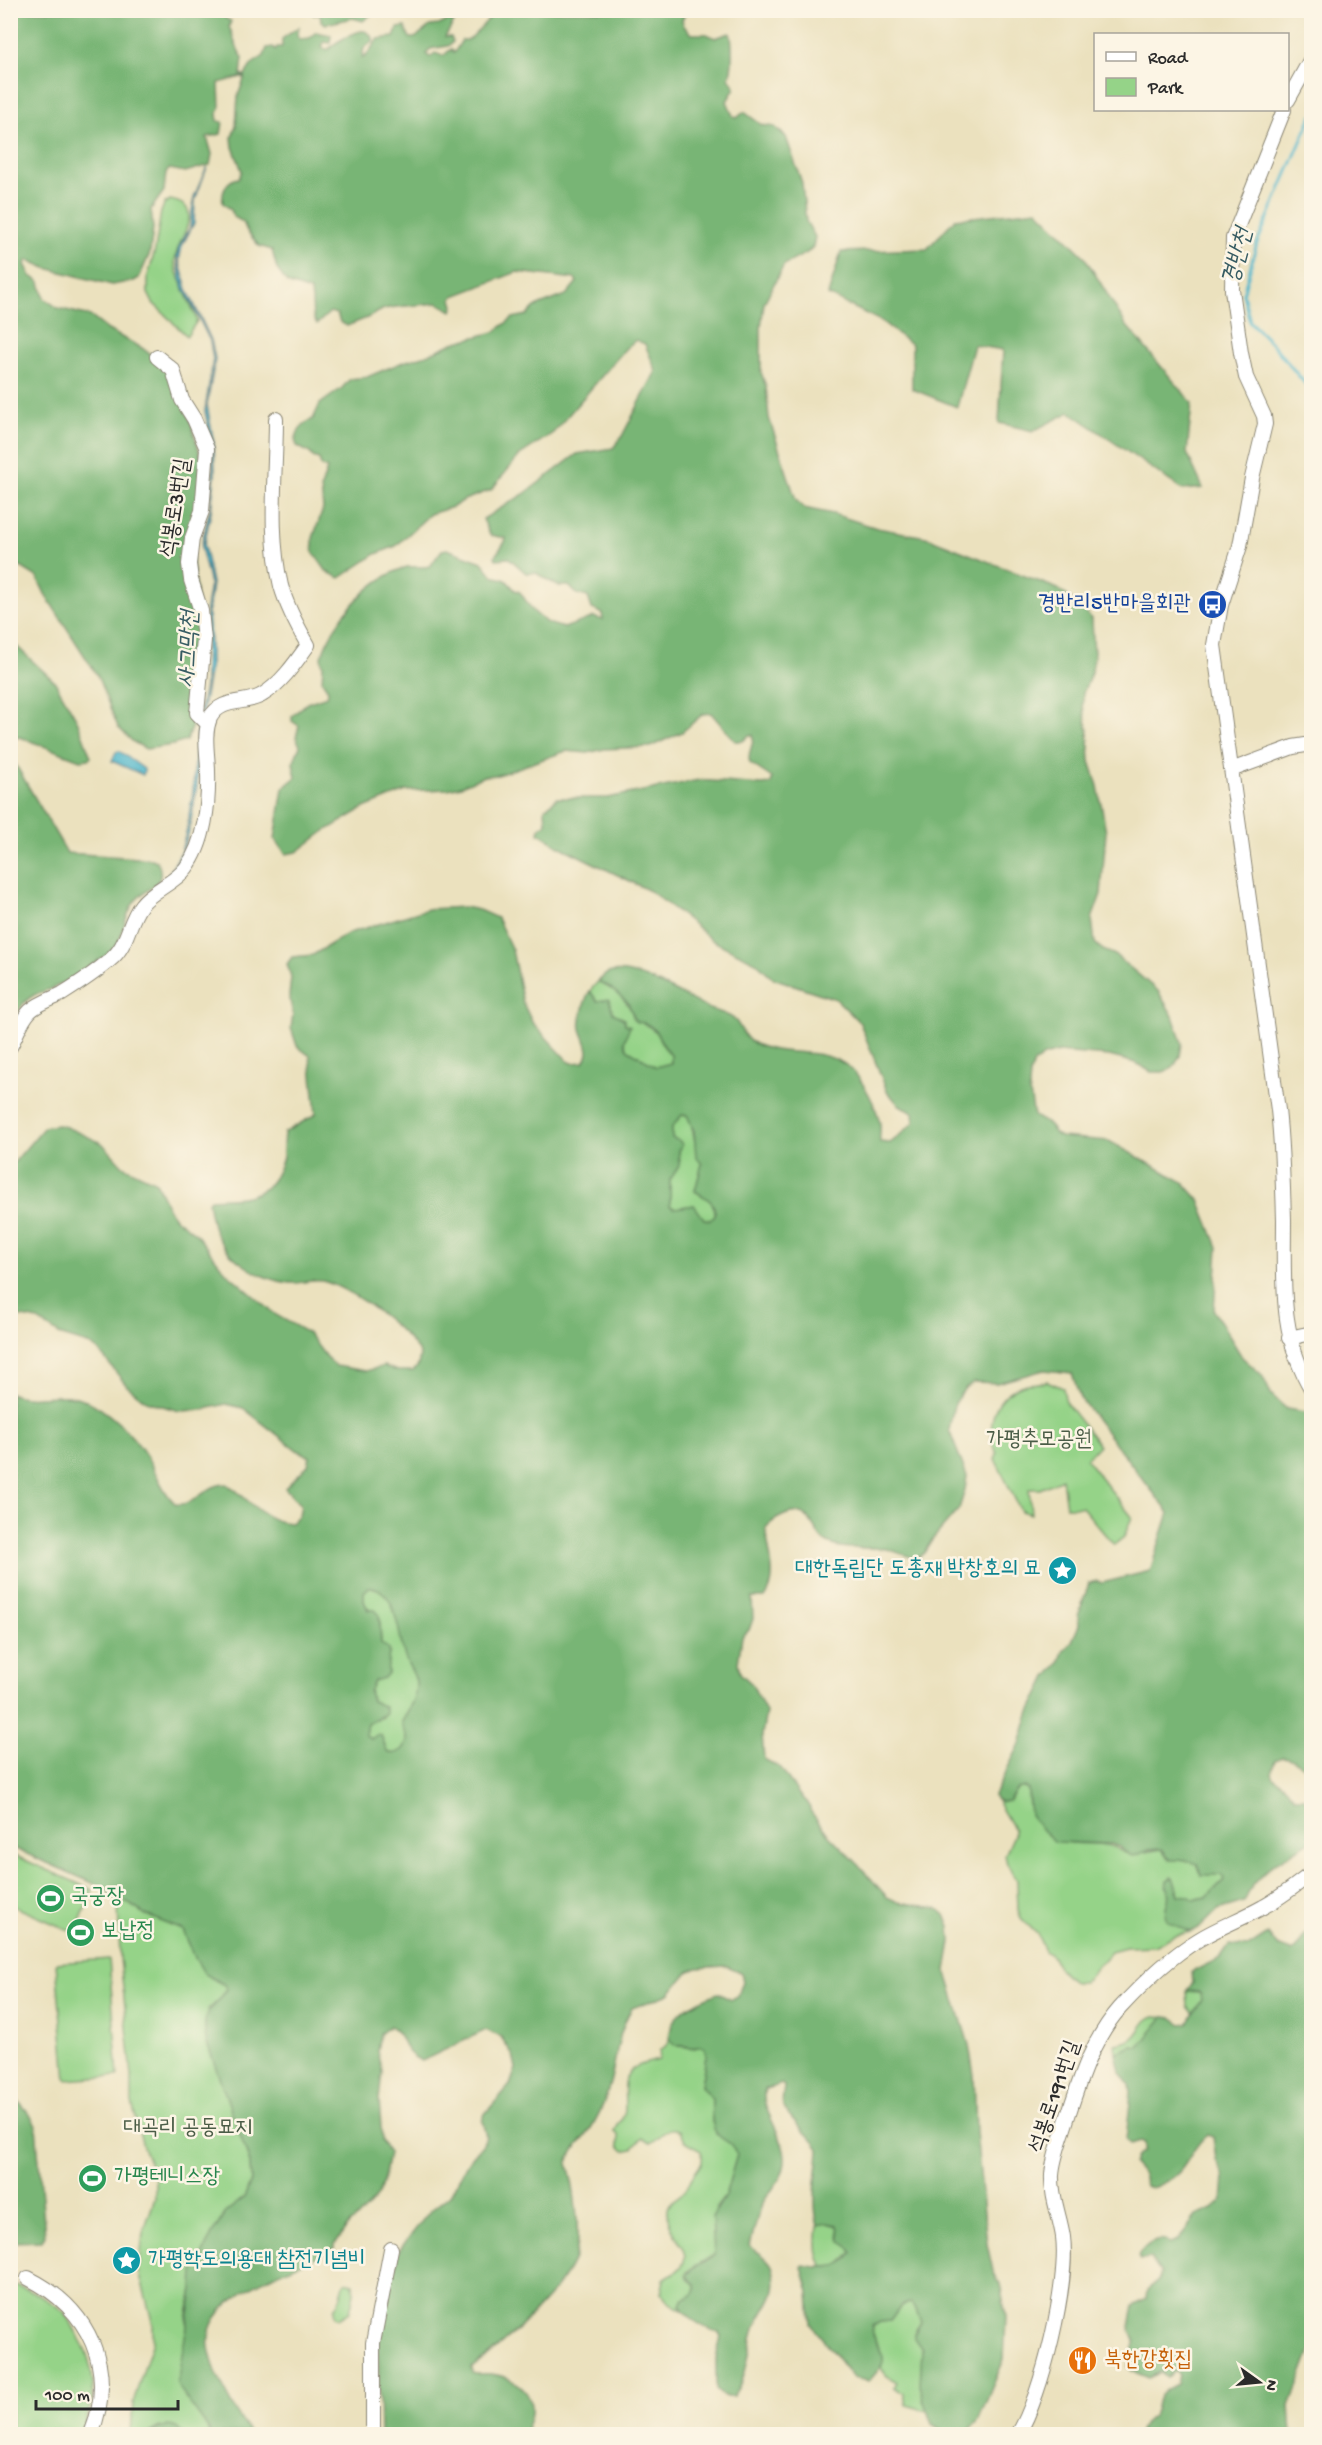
<svg xmlns="http://www.w3.org/2000/svg" width="1322" height="2445" viewBox="0 0 1322 2445" font-family="'Gochi Hand','Poor Story',sans-serif">
<style>
.green{fill:#95d388;stroke:#607f5a;stroke-width:1.5}
.forest{fill:#78b574;stroke:#527050;stroke-width:1.5;fill-rule:evenodd}
.water{fill:#4db6cb;stroke:#3c707b;stroke-width:1.5}
.lines{fill:none;stroke-linecap:round;stroke-linejoin:round}
.stream{stroke:#4db6cb;stroke-width:3}
.minor-casing{stroke:#8b8674;stroke-width:16}
.minor{stroke:#fff;stroke-width:14}
.labels{text-anchor:middle;dominant-baseline:central;stroke-width:5;stroke-linejoin:round;paint-order:stroke}
.street-label{font-size:22px;fill:#2b2b2b;stroke:#fcf5e5}
.transit-label{font-size:22px;fill:#164399;stroke:#fcf5e5;text-anchor:end}
.park-label{font-size:22px;fill:#4b5d47;stroke:#fcf5e5}
.culture-label{font-size:22px;fill:#0d838f;stroke:#fcf5e5;text-anchor:end}
.leisure-label{font-size:22px;fill:#27864d;stroke:#fcf5e5;text-anchor:start}
.food-label{font-size:22px;fill:#c56008;stroke:#fcf5e5;text-anchor:start}
.water-label{font-size:24px;font-style:italic;fill:#375c63;stroke:#fcf5e5}
</style>
<rect width="100%" height="100%" fill="#fcf5e5"/>
<filter id="ink" filterUnits="userSpaceOnUse"><feTurbulence type="fractalNoise" baseFrequency=".0167" numOctaves="2"/><feDisplacementMap in="SourceGraphic" scale="12" xChannelSelector="R" yChannelSelector="G"/><feConvolveMatrix kernelMatrix="1 2 1 2 8 2 1 2 1" color-interpolation-filters="sRGB"/></filter>
<filter id="wash" filterUnits="userSpaceOnUse"><feTurbulence type="fractalNoise" baseFrequency=".008" numOctaves="4" result="noise"/><feDisplacementMap in="SourceGraphic" scale="24" xChannelSelector="R" yChannelSelector="G"/><feGaussianBlur stdDeviation="1.35" result="paint"/><feColorMatrix in="noise" values="0 0 0 0 0 0 0 0 0 0 0 0 0 0 0 0 0 1.4 0 .05"/><feComposite in="paint" operator="in"/></filter>
<g filter="url(#wash)">
<rect width="100%" height="100%" fill="#ebe1be"/>
<path class="green" d="M 170,200 C 211,207 173,242 175,263 C 178,284 191,301 197,321 L 187,336 L 153,303 L 148,293 L 148,276 L 155,250 L 161,212 L 165,203 Z
M 600,979 L 598,982 C 615,990 630,1000 634,1020 C 666,1031 652,1037 671,1055 L 671,1063 L 656,1067 L 627,1049 L 624,1042 L 630,1026 L 625,1024 L 624,1019 L 613,1013 L 610,1001 L 597,1001 L 590,991 Z
M 682,1115 L 687,1115 C 697,1133 692,1147 702,1164 L 695,1191 C 706,1198 716,1201 715,1216 L 711,1220 L 704,1219 L 694,1205 L 675,1208 L 670,1206 L 670,1180 L 680,1161 L 679,1151 L 681,1148 L 672,1138 L 672,1127 Z
M 1047,1381 L 1063,1388 L 1066,1403 L 1099,1445 L 1086,1459 L 1132,1517 L 1124,1537 L 1114,1545 L 1082,1507 L 1066,1507 L 1062,1479 L 1040,1489 L 1029,1489 L 1031,1514 L 1021,1511 L 995,1459 L 997,1454 C 986,1428 991,1399 1020,1386 C 1029,1382 1038,1385 1047,1381 Z
M 369,1587 C 397,1588 399,1633 404,1653 C 406,1664 415,1671 416,1683 C 417,1697 408,1710 402,1722 C 402,1728 406,1731 407,1737 C 408,1748 397,1757 387,1752 L 381,1735 L 371,1739 L 365,1736 L 367,1723 L 382,1717 C 376,1706 362,1692 375,1681 C 378,1677 384,1676 388,1673 L 386,1661 L 390,1652 L 381,1643 L 380,1618 C 370,1610 362,1607 364,1592 Z
M 1020,1787 L 1028,1790 C 1028,1805 1029,1813 1038,1825 C 1063,1858 1101,1832 1129,1855 L 1162,1849 L 1168,1858 L 1195,1863 L 1199,1867 L 1200,1873 L 1222,1875 L 1224,1880 L 1207,1897 L 1191,1900 L 1189,1897 L 1179,1895 L 1178,1889 L 1171,1877 L 1166,1887 L 1170,1895 C 1159,1924 1168,1922 1191,1932 L 1173,1936 L 1154,1946 L 1126,1947 L 1111,1951 L 1087,1979 L 1082,1983 L 1074,1983 L 1059,1969 L 1052,1956 L 1045,1951 L 1037,1934 L 1021,1918 L 1018,1910 L 1017,1880 L 1007,1864 L 1005,1855 L 1014,1835 L 1014,1830 L 997,1801 L 1004,1802 L 1011,1799 L 1013,1793 Z
M 11,1854 L 93,1890 L 75,1933 L 11,1905 Z
M 106,1889 L 146,1915 L 183,1930 L 189,1945 L 212,1979 L 225,1985 L 227,1989 L 221,1998 L 208,2010 L 220,2075 L 250,2163 L 251,2181 L 244,2198 L 227,2211 L 212,2234 L 194,2272 L 193,2290 L 187,2318 L 185,2398 L 196,2409 L 211,2434 L 185,2434 L 159,2427 L 147,2434 L 131,2434 L 133,2403 L 153,2341 L 153,2325 L 139,2271 L 143,2233 L 155,2198 L 155,2178 L 143,2147 L 132,2103 L 132,2076 L 120,1958 L 118,1905 Z
M 109,1959 L 118,2076 L 66,2080 L 56,1963 Z
M 1187,1991 L 1196,1991 L 1202,1994 L 1202,2002 L 1194,2013 L 1188,2007 Z
M 1155,2016 L 1164,2017 L 1149,2038 L 1137,2048 L 1132,2046 L 1116,2053 L 1115,2044 C 1144,2042 1137,2021 1155,2016 Z
M 670,2035 L 677,2046 L 695,2048 L 701,2046 L 705,2048 L 706,2057 L 701,2086 L 712,2099 L 712,2122 L 733,2146 L 737,2155 L 725,2196 L 716,2208 L 714,2255 L 687,2271 L 688,2279 L 696,2285 L 695,2294 L 689,2297 L 680,2305 L 682,2310 L 668,2302 L 661,2293 L 664,2280 C 669,2276 675,2274 679,2269 C 698,2251 664,2234 668,2209 C 670,2200 677,2198 684,2192 C 689,2187 689,2181 693,2176 C 699,2166 705,2163 701,2151 L 686,2143 L 681,2131 C 667,2123 661,2138 650,2143 L 642,2138 L 632,2149 L 624,2151 L 619,2146 L 619,2136 L 615,2132 C 617,2124 625,2118 625,2110 C 624,2073 622,2068 659,2060 L 660,2050 L 668,2044 Z
M 828,2223 L 838,2226 L 840,2238 L 848,2245 L 852,2253 L 838,2266 L 819,2267 L 822,2264 C 815,2255 817,2236 818,2225 Z
M 345,2282 L 353,2284 L 354,2293 L 350,2312 L 339,2319 L 335,2317 L 334,2309 L 340,2298 Z
M 10,2283 C 30,2290 48,2298 64,2312 C 69,2317 72,2325 76,2332 C 97,2367 98,2397 81,2434 L 11,2434 Z
M 911,2303 L 915,2307 L 921,2322 L 914,2333 C 915,2341 921,2344 922,2351 C 924,2371 919,2392 928,2411 L 906,2405 L 904,2394 L 894,2387 L 897,2382 L 887,2376 L 881,2368 C 886,2353 878,2348 872,2335 L 873,2326 L 880,2322 L 890,2321 C 897,2313 899,2304 911,2303 Z"/>
<path class="forest" d="M 11,11 L 224,11 L 226,19 L 231,21 L 229,27 C 234,35 234,46 243,58 L 241,75 L 245,75 L 252,64 L 264,56 L 267,48 L 273,47 L 276,50 L 277,47 L 282,47 L 282,39 L 299,27 L 297,36 L 300,39 L 310,38 L 316,32 L 331,35 L 330,43 L 324,42 L 322,47 L 324,49 L 329,49 C 333,43 353,33 361,31 C 366,30 370,34 373,38 L 373,41 L 364,48 L 362,58 L 365,57 L 378,39 L 394,37 L 398,28 L 405,27 L 410,38 L 415,38 L 430,26 L 439,25 L 449,20 L 454,22 L 445,37 L 451,37 L 453,42 L 448,46 L 430,49 L 426,54 L 430,57 L 435,53 L 443,56 L 451,49 L 454,53 L 462,40 L 467,40 L 472,37 L 496,11 L 686,11 L 682,20 L 684,26 L 692,34 L 707,34 L 715,38 L 730,33 C 733,42 733,69 729,77 L 735,88 L 727,101 L 733,116 L 737,118 L 744,112 L 762,125 L 775,127 L 786,137 L 802,183 L 806,221 L 815,237 L 813,247 L 807,253 L 784,265 L 764,303 L 761,327 L 761,372 L 766,387 L 769,418 L 796,500 L 804,508 L 833,514 L 877,528 L 926,537 L 1058,589 L 1083,608 L 1092,620 L 1094,655 L 1092,671 L 1083,693 L 1083,706 L 1088,730 L 1090,761 L 1098,786 L 1106,832 L 1101,894 L 1092,919 L 1095,943 L 1103,950 L 1115,955 L 1158,991 L 1173,1016 L 1182,1043 L 1180,1056 L 1173,1068 L 1163,1072 L 1151,1072 L 1136,1063 L 1109,1056 L 1058,1052 L 1044,1056 L 1034,1063 L 1030,1074 L 1029,1088 L 1034,1116 L 1048,1124 L 1055,1134 L 1061,1137 L 1109,1141 L 1183,1182 L 1199,1200 L 1218,1247 L 1214,1311 L 1242,1357 L 1262,1375 L 1271,1394 L 1280,1403 L 1287,1409 L 1311,1413 L 1311,1771 C 1302,1766 1293,1757 1282,1757 L 1275,1760 C 1269,1779 1273,1775 1285,1786 C 1289,1790 1291,1795 1296,1798 L 1311,1798 L 1311,1841 L 1272,1865 L 1253,1884 L 1244,1902 L 1218,1910 L 1203,1925 L 1191,1932 C 1168,1922 1159,1924 1170,1895 L 1166,1887 L 1167,1881 L 1173,1878 L 1179,1895 L 1188,1896 L 1193,1900 L 1207,1897 L 1224,1880 L 1222,1875 L 1201,1875 L 1198,1864 L 1186,1860 L 1171,1860 L 1162,1849 L 1148,1850 L 1134,1856 L 1129,1855 L 1120,1847 L 1111,1844 L 1055,1842 L 1043,1831 L 1030,1815 L 1028,1790 L 1025,1787 L 1017,1789 L 1008,1801 L 1000,1802 L 995,1799 L 994,1795 L 1020,1744 L 1029,1714 L 1047,1677 L 1059,1663 L 1063,1652 L 1072,1641 L 1079,1625 L 1078,1616 L 1089,1583 L 1096,1581 L 1102,1583 L 1150,1571 L 1169,1513 L 1080,1398 L 1072,1373 L 1044,1370 L 997,1383 L 974,1382 L 965,1388 L 957,1399 L 953,1409 L 949,1430 L 967,1476 L 965,1490 L 959,1509 L 932,1540 L 924,1553 L 917,1558 C 906,1557 897,1551 886,1549 C 866,1546 844,1552 826,1542 C 816,1537 814,1519 803,1514 C 792,1509 773,1519 766,1528 C 767,1550 780,1578 765,1598 L 752,1598 L 753,1619 L 749,1630 L 742,1637 L 738,1663 L 740,1673 L 752,1684 L 766,1712 L 762,1734 L 764,1759 L 781,1768 L 798,1793 L 808,1803 L 811,1812 L 827,1833 L 858,1864 L 887,1897 L 898,1902 L 937,1908 L 945,1915 L 950,1926 L 951,1942 L 946,1970 L 969,2045 L 974,2075 L 976,2132 L 987,2244 L 993,2271 L 1000,2284 L 1006,2317 L 1004,2359 L 978,2421 L 966,2434 L 948,2434 L 932,2424 L 923,2399 L 920,2385 L 922,2349 L 914,2338 L 914,2334 L 921,2322 L 915,2307 L 911,2303 C 899,2304 897,2313 890,2321 L 880,2322 L 873,2326 L 872,2335 C 884,2360 891,2357 869,2381 L 853,2378 L 811,2324 L 809,2292 L 802,2267 L 803,2265 C 820,2268 842,2271 852,2253 L 848,2245 L 841,2241 L 838,2225 L 828,2223 L 818,2225 C 811,2201 818,2173 819,2149 C 812,2136 789,2120 783,2105 C 781,2100 784,2092 784,2086 L 782,2084 L 765,2089 C 758,2107 786,2137 785,2160 C 785,2177 772,2188 764,2201 C 759,2209 752,2237 750,2246 C 758,2253 771,2259 773,2269 C 780,2295 765,2305 756,2326 C 747,2349 750,2374 733,2397 C 725,2398 721,2395 716,2390 L 716,2359 L 721,2336 L 719,2332 C 705,2330 686,2317 680,2305 L 682,2300 C 689,2296 698,2295 696,2285 L 686,2275 C 692,2266 706,2263 714,2255 L 712,2217 L 725,2196 L 737,2155 C 730,2139 725,2143 717,2134 C 710,2125 712,2109 712,2099 L 701,2086 L 706,2057 L 705,2048 L 701,2046 C 694,2049 691,2047 683,2046 C 680,2045 677,2047 674,2045 C 664,2037 674,2018 681,2012 C 687,2007 712,1994 719,1993 L 730,2000 L 738,1996 L 743,1981 L 741,1973 L 725,1966 L 697,1968 L 688,1972 L 669,1994 L 632,2008 C 615,2035 617,2065 607,2093 C 603,2107 594,2124 586,2136 C 579,2145 571,2151 568,2163 C 574,2188 582,2233 574,2258 C 566,2286 496,2353 471,2368 L 472,2373 C 478,2375 484,2373 491,2374 C 526,2379 542,2403 523,2434 L 380,2434 L 378,2343 L 399,2250 L 430,2211 L 450,2195 L 468,2162 L 483,2144 L 486,2136 L 482,2121 L 484,2115 L 510,2085 L 516,2068 L 513,2055 L 501,2037 L 486,2030 L 422,2061 C 398,2051 408,2037 390,2026 L 380,2034 L 377,2051 L 382,2071 L 379,2100 L 382,2141 L 389,2153 L 385,2174 L 378,2196 L 363,2213 L 349,2224 L 335,2244 L 335,2248 C 299,2268 201,2293 209,2347 C 214,2378 235,2407 249,2434 L 211,2434 C 201,2416 187,2402 177,2384 L 193,2290 L 194,2272 L 212,2234 L 227,2211 L 244,2198 L 251,2181 L 250,2163 L 206,2040 C 201,2006 212,2014 227,1989 L 225,1985 L 205,1974 L 196,1960 L 183,1930 L 146,1915 L 106,1889 L 11,1847 L 10,1393 C 33,1404 60,1390 83,1399 C 108,1410 133,1434 147,1457 C 156,1472 163,1493 176,1504 C 196,1507 206,1483 227,1484 C 249,1498 262,1522 291,1523 L 299,1515 L 301,1505 L 285,1488 L 308,1465 L 310,1457 L 297,1450 L 243,1408 L 226,1404 L 201,1410 L 179,1411 L 146,1401 L 127,1386 L 99,1351 L 91,1345 L 62,1336 L 38,1320 L 11,1315 L 11,1166 L 44,1127 L 58,1125 L 66,1127 L 102,1143 L 123,1166 L 156,1182 L 169,1210 L 176,1219 L 196,1234 L 226,1272 L 276,1315 L 308,1333 L 326,1357 L 336,1366 L 366,1371 L 384,1366 L 397,1371 L 413,1371 L 418,1366 L 420,1354 C 403,1327 356,1292 326,1282 C 316,1278 301,1284 290,1283 C 260,1280 225,1258 214,1229 C 211,1221 210,1211 208,1202 L 210,1199 C 233,1197 260,1201 274,1178 C 278,1171 282,1164 283,1156 C 283,1148 283,1141 284,1133 L 316,1114 L 310,1056 L 297,1046 L 291,1028 L 293,1014 L 289,996 L 291,977 L 287,964 L 292,957 L 313,955 L 349,933 L 428,909 L 464,907 L 479,910 L 497,918 L 512,950 L 523,1003 L 532,1022 L 568,1061 L 572,1063 L 584,1062 C 593,1051 584,1040 581,1029 C 579,1021 585,997 590,991 L 597,1001 L 609,999 L 613,1013 L 624,1019 L 625,1024 L 630,1026 L 624,1042 L 627,1049 L 656,1067 L 671,1063 L 671,1055 C 657,1042 660,1023 636,1022 L 628,1003 L 608,986 L 599,983 C 611,950 686,998 705,1007 C 714,1011 726,1013 734,1019 C 741,1026 742,1035 750,1041 C 779,1060 823,1044 850,1068 C 863,1080 877,1107 880,1124 C 881,1130 879,1136 880,1142 L 890,1143 C 899,1137 905,1129 914,1123 L 913,1113 L 898,1104 L 887,1091 L 860,1023 L 836,999 L 773,978 L 756,962 L 711,940 L 696,926 L 650,891 L 559,846 L 539,833 L 540,828 L 546,823 L 545,809 L 557,798 L 607,798 L 699,780 L 762,785 L 771,784 L 772,778 L 750,763 C 746,752 755,745 753,735 L 749,735 L 743,741 L 735,741 L 711,713 L 703,714 L 682,732 L 650,747 L 604,749 L 588,753 L 566,751 L 498,775 L 484,776 L 461,786 L 448,789 L 406,791 L 364,808 L 325,831 L 297,852 L 286,854 L 275,839 L 283,788 L 296,777 L 293,763 L 300,746 L 296,737 L 299,726 L 292,721 L 292,716 L 307,703 L 327,696 L 328,690 L 322,681 L 323,666 L 321,657 C 334,620 368,579 407,567 C 413,566 422,568 430,566 L 442,550 L 447,549 L 482,562 L 493,576 L 506,580 L 515,590 L 520,592 L 533,611 L 547,623 L 564,628 L 594,617 L 603,620 L 602,613 L 592,609 L 588,597 L 577,594 L 569,586 L 558,586 L 536,573 L 526,573 L 509,558 L 496,559 L 495,556 L 505,542 L 506,538 L 490,535 L 483,519 L 524,494 L 577,454 L 613,448 L 622,436 L 656,371 L 645,344 L 636,340 L 626,348 L 553,433 L 520,455 L 491,490 L 464,500 L 453,507 L 430,514 L 396,546 L 376,554 L 340,578 L 327,572 L 313,552 L 313,538 L 323,509 L 321,487 L 327,469 L 321,466 L 319,459 L 313,457 L 310,453 L 297,446 L 295,440 L 298,432 L 304,424 L 313,419 L 320,404 L 342,388 L 350,379 L 367,377 L 403,362 L 427,355 L 453,343 L 494,332 L 513,318 L 527,315 L 535,307 L 566,295 L 577,282 L 575,279 L 517,272 L 454,296 L 452,299 L 454,306 L 452,311 L 438,303 L 396,307 L 384,309 L 367,318 L 347,326 L 340,322 L 337,314 L 330,312 L 317,324 C 309,315 315,302 310,291 L 287,283 L 277,269 L 272,250 L 259,246 L 247,231 L 243,222 L 234,217 L 231,210 L 223,203 C 221,192 227,179 239,178 L 242,171 L 233,147 L 232,137 L 236,126 L 238,96 L 245,76 L 219,83 L 220,109 L 217,114 L 218,121 L 223,122 L 221,134 L 207,137 L 212,154 L 210,165 L 185,172 L 170,169 L 166,172 L 164,191 L 151,209 L 153,228 L 150,253 L 139,278 L 134,281 L 112,285 L 46,268 L 28,260 L 25,264 L 31,276 L 40,282 L 44,298 L 58,308 L 90,316 L 108,330 L 142,348 L 168,368 L 190,420 L 201,457 L 201,495 L 190,536 L 200,630 L 192,726 L 186,741 L 173,745 L 146,749 L 133,742 L 118,727 L 97,675 L 46,596 L 37,577 L 21,567 L 11,568 ZM 682,1115 L 687,1115 L 694,1131 L 696,1157 L 702,1164 L 695,1191 C 706,1198 716,1201 715,1216 L 710,1220 L 704,1219 L 694,1205 L 675,1208 L 670,1206 L 670,1180 L 679,1166 L 679,1151 L 682,1145 L 680,1141 L 672,1138 L 672,1127 ZM 369,1587 C 398,1588 398,1638 405,1657 C 408,1667 415,1672 416,1683 C 417,1697 408,1710 402,1722 C 402,1728 406,1731 407,1737 C 408,1748 397,1757 387,1752 L 381,1735 L 378,1734 L 371,1739 L 365,1735 L 367,1723 L 385,1714 L 385,1707 L 372,1701 L 369,1692 L 374,1681 L 384,1678 L 388,1673 C 387,1664 389,1658 389,1649 L 381,1643 L 379,1614 L 375,1610 L 368,1610 L 364,1601 L 364,1592 Z
M 310,11 L 376,11 L 363,21 L 353,18 L 326,24 L 321,21 L 320,14 L 314,15 Z
M 1037,210 L 1084,256 L 1126,325 L 1192,403 L 1187,453 L 1203,488 L 1183,490 L 1070,412 L 1033,431 L 999,423 L 1003,350 L 974,345 L 957,407 L 912,389 L 912,345 L 881,321 L 828,295 L 841,252 L 927,249 L 955,219 Z
M 11,641 L 55,682 L 77,720 L 91,757 L 89,759 L 80,760 L 20,737 L 11,739 Z
M 10,755 L 67,853 L 152,859 L 157,861 C 170,887 143,887 133,904 C 125,916 124,931 118,943 C 110,955 71,979 57,986 C 45,992 34,992 24,1003 C 17,1011 15,1022 10,1032 Z
M 1311,1931 L 1312,2348 L 1290,2406 L 1292,2434 L 1140,2434 C 1139,2426 1146,2421 1152,2416 C 1158,2410 1155,2399 1161,2394 C 1166,2389 1171,2387 1177,2384 L 1179,2375 L 1176,2371 L 1167,2377 L 1161,2372 L 1149,2378 L 1132,2371 L 1128,2367 L 1135,2340 L 1130,2327 L 1134,2306 L 1146,2299 L 1147,2290 L 1158,2281 L 1161,2273 L 1150,2258 L 1140,2260 L 1138,2256 C 1145,2245 1157,2236 1170,2243 L 1178,2240 L 1196,2216 L 1213,2209 L 1222,2201 L 1224,2177 L 1216,2160 L 1213,2137 L 1207,2135 C 1188,2150 1188,2173 1163,2183 C 1156,2186 1153,2190 1146,2186 L 1143,2175 L 1133,2164 L 1135,2158 L 1144,2151 L 1144,2143 L 1140,2141 L 1130,2144 L 1126,2140 L 1131,2092 L 1130,2085 L 1120,2071 L 1116,2053 L 1132,2046 L 1139,2047 L 1164,2017 L 1173,2018 L 1182,2024 L 1188,2023 L 1202,1999 L 1200,1992 L 1187,1991 L 1193,1983 L 1192,1972 L 1220,1958 L 1229,1945 L 1248,1947 L 1268,1934 L 1277,1946 L 1291,1951 C 1302,1947 1301,1933 1311,1931 Z
M 11,2093 L 29,2113 L 36,2126 L 45,2235 L 42,2241 L 11,2242 Z
M 167,2425 L 176,2428 L 185,2434 L 147,2434 Z"/>
<path class="water" d="M 207,167 L 195,200 L 194,223 L 182,246 L 179,260 L 187,289 L 211,340 L 215,359 L 207,405 L 214,444 L 215,475 L 211,512 L 204,545 L 212,583 L 208,611 L 210,643 L 210,666 L 199,732 L 197,785 L 189,831 L 182,855 L 166,879 L 181,852 L 187,829 L 193,792 L 197,724 L 205,687 L 206,610 L 210,584 L 201,547 L 210,508 L 213,477 L 212,447 L 205,411 L 213,359 L 210,341 L 182,284 L 177,256 L 179,247 L 190,228 L 194,197 Z
M 119,751 L 144,769 L 143,775 L 112,761 L 116,752 Z"/>
<g class="lines">
<path class="stream" d="M 1312,116 L 1257,243 L 1243,294 L 1250,322 L 1274,346 L 1312,392"/>
</g>
</g>
<g filter="url(#ink)">
<g class="lines">
<defs>
<path id="minor" d="M 1288,100 L 1312,57
M 1284,110 L 1233,238 L 1232,290 L 1241,353 L 1246,377 L 1264,416 L 1265,424 L 1252,478 L 1240,546 L 1221,605 L 1214,645 L 1278,1110 C 1282,1146 1283,1183 1284,1220 C 1284,1281 1279,1336 1312,1390
M 157,357 L 173,370 L 182,400 L 194,419 L 207,449 L 202,511 L 192,538 L 189,564 L 191,580 L 201,611 L 204,640 L 197,713 L 208,724
M 1231,770 L 1293,747 L 1312,744
M 10,1047 C 16,1036 21,1020 30,1011 C 39,1003 52,999 62,994 C 78,984 96,972 110,960 C 128,946 128,922 141,905 C 152,890 174,884 186,868 C 205,843 209,803 208,772 C 208,754 203,735 210,718 C 221,697 246,705 262,695 C 281,684 296,662 308,645 C 297,626 287,607 281,586 C 268,532 276,474 276,419
M 1289,1338 L 1312,1333
M 28,2278 C 90,2309 117,2369 91,2434
M 373,2434 L 373,2343 L 391,2249
M 1018,2434 C 1042,2396 1069,2282 1063,2237 C 1060,2216 1051,2197 1052,2175 C 1053,2157 1061,2139 1066,2122 C 1079,2082 1091,2041 1120,2008 C 1142,1984 1170,1957 1198,1940 C 1219,1927 1242,1919 1263,1907 C 1280,1898 1296,1885 1312,1873"/>
</defs>
<use href="#minor" class="minor-casing"/>
<use href="#minor" class="minor"/>
</g>
</g>
<defs>
<symbol id="bus-disc" viewBox="-11 -11 22 22"><circle r="9.5" fill="#1a4fb4" stroke="#fcf5e5"/><path d="M-5-6H5V4H4V6H2V4H-2V6H-4V4H-5ZM-3.5-4V0h7V-4ZM-3.5 1.2v1.5H-2V1.2ZM2 1.2v1.5H3.5V1.2Z" fill="#fff"/></symbol>
<symbol id="sight-disc" viewBox="-11 -11 22 22"><circle r="9.5" fill="#0f9aa8" stroke="#fcf5e5"/><path d="M0-6L1.8-2.2L6-1.7L2.9 1.2L3.7 5.4L0 3.3L-3.7 5.4L-2.9 1.2L-6-1.7L-1.8-2.2Z" fill="#fff"/></symbol>
<symbol id="stadium-disc" viewBox="-11 -11 22 22"><circle r="9.5" fill="#2e9e5b" stroke="#fcf5e5"/><path d="M0-5a6.5 5 0 1 0 0 10a6.5 5 0 1 0 0-10ZM-3.5-1.8h7v3.6h-7Z" fill="#fff"/></symbol>
<symbol id="restaurant-disc" viewBox="-11 -11 22 22"><circle r="9.5" fill="#e8710a" stroke="#fcf5e5"/><path d="M-5-6h1v4h1v-4h1v4h1v-4h1v5L-1.5 .5V6h-2V.5L-5-1ZM5-6V6H3V1.5H1.5Q1.5-4 5-6Z" fill="#fff"/></symbol>
</defs>
<g fill-rule="evenodd">
<use href="#bus-disc" x="1196" y="588" width="33" height="33"/>
<use href="#sight-disc" x="1046" y="1554" width="33" height="33"/>
<use href="#stadium-disc" x="34" y="1882" width="33" height="33"/>
<use href="#stadium-disc" x="64" y="1916" width="33" height="33"/>
<use href="#stadium-disc" x="76" y="2162" width="33" height="33"/>
<use href="#sight-disc" x="110" y="2244" width="33" height="33"/>
<use href="#restaurant-disc" x="1066" y="2344" width="33" height="33"/>
</g>
<g class="labels">
<g class="street-label">
<text transform="translate(177 508) rotate(-81)">석봉로3번길</text>
<text transform="translate(1056 2097) rotate(-71)">석봉로191번길</text>
</g>
<g class="transit-label">
<text x="1191" y="605">경반리5반마을회관</text>
</g>
<g class="park-label">
<text x="1039" y="1441">가평추모공원</text>
<text x="188" y="2129">대곡리 공동묘지</text>
</g>
<g class="culture-label">
<text x="1041" y="1570">대한독립단 도총재 박창호의 묘</text>
<text x="148" y="2261" text-anchor="start">가평학도의용대 참전기념비</text>
</g>
<g class="leisure-label">
<text x="71" y="1898">국궁장</text>
<text x="101" y="1932">보납정</text>
<text x="114" y="2178">가평테니스장</text>
</g>
<g class="food-label">
<text x="1104" y="2361">북한강횟집</text>
</g>
<g class="water-label">
<text transform="translate(1239 257) rotate(-75)">경반천</text>
<text transform="translate(190 649) rotate(-87)">사그막천</text>
</g>
</g>
<rect width="1322" height="2445" fill="none" stroke="#fcf5e5" stroke-width="36"/>
<rect x="1094" y="33" width="195" height="78" fill="#fcf5e5" stroke="#a8a49b" stroke-width="1.5"/>
<rect x="1106" y="52" width="30" height="9" fill="#ffffff" stroke="#a8a49b" stroke-width="1.5"/>
<text x="1148" y="63" font-size="18" fill="#2b2b2b">Road</text>
<rect x="1106" y="78" width="30" height="18" fill="#95d388" stroke="#a8a49b" stroke-width="1.5"/>
<text x="1148" y="93" font-size="18" fill="#2b2b2b">Park</text>
<g transform="translate(1259 2382) rotate(105)" stroke="#fcf5e5" stroke-width="4.5" paint-order="stroke">
<path d="M0-4.5L10 22L0 15L-10 22Z" fill="#2b2b2b"/>
<text y="-9" font-size="16" font-weight="bold" text-anchor="middle" fill="#2b2b2b">N</text>
</g>
<path d="M36 2400v9h142v-9" fill="none" stroke="#2b2b2b" stroke-width="3"/>
<text x="45" y="2400" font-size="18" fill="#2b2b2b" stroke="#fcf5e5" stroke-width="4.5" paint-order="stroke">100 m</text>
</svg>
